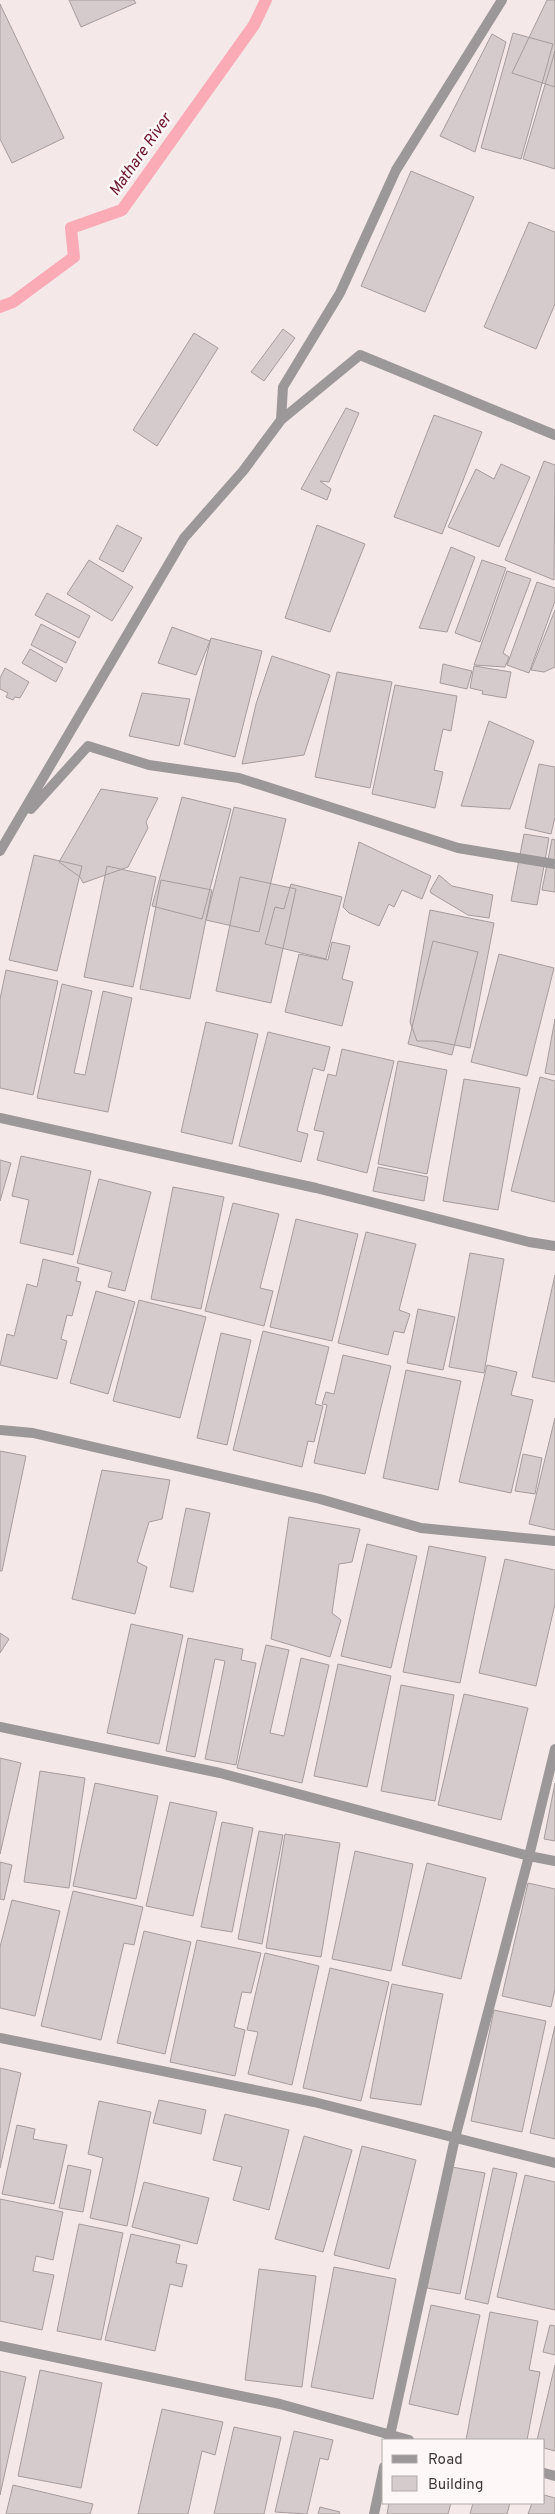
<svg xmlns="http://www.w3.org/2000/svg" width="555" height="2514" viewBox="0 0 555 2514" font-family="Overpass,sans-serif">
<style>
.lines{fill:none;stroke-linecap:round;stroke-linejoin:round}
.stream{stroke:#fbabb5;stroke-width:12}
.building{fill:#d6cbcc;stroke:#a79c9d}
.street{stroke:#9c9798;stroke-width:10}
.labels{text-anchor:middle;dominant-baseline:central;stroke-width:5;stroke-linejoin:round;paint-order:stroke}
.water-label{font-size:16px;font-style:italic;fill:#6c162b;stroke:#fef7f8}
</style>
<rect width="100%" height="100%" fill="#f4e8e9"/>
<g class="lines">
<path class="stream" d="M 0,307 L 13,302 L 74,257 L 71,228 L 122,210 L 254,25 L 266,0"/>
</g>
<path class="building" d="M 69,0 L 134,0 L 136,3 L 81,27 Z
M 547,0 L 555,0 L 555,87 L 512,73 Z
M 0,4 L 64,138 L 12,163 L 0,139 Z
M 513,33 L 553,44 L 521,159 L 481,148 Z
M 492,34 L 506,42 L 475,152 L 440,136 Z
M 555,51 L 555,169 L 523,159 Z
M 411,171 L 474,197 L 425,312 L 361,286 Z
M 529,222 L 555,232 L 555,304 L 536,349 L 484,327 Z
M 283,329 L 295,338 L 264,381 L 251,372 Z
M 194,333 L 218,348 L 157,446 L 133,430 Z
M 346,408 L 359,413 L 329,482 L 320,481 L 331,489 L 327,500 L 301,489 Z
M 434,415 L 482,432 L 442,534 L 394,517 Z
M 544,461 L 555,465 L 554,580 L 505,560 Z
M 501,464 L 530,477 L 499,547 L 448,527 L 476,469 L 494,479 Z
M 117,525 L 142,538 L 123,572 L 99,559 Z
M 317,525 L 365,544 L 330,632 L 285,618 Z
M 451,547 L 475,557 L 447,632 L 419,628 Z
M 89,560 L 133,587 L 112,621 L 67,594 Z
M 482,560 L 506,568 L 480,642 L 455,633 Z
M 507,571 L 531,579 L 503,653 L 509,657 L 505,667 L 474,665 Z
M 537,582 L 555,588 L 555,601 L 529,673 L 507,665 Z
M 47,593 L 90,616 L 79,638 L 35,615 Z
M 555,610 L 555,667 L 544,672 L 531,670 Z
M 41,624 L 76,642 L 66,663 L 31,645 Z
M 172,627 L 210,641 L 196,675 L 158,663 Z
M 211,638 L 262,651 L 235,757 L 184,744 Z
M 30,649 L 63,668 L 56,682 L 22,663 Z
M 272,656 L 330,675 L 304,755 L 242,764 L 256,704 Z
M 443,664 L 472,671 L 467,689 L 440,683 Z
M 474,666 L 511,672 L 506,698 L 482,694 L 483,691 L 470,688 Z
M 5,668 L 29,682 L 20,698 L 15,697 L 13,700 L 6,697 L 8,693 L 0,689 L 0,678 Z
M 337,672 L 392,682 L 370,788 L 315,777 Z
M 395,685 L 457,696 L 451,731 L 443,729 L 434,770 L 443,772 L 435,808 L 372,794 Z
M 142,693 L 190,699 L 179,746 L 129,736 Z
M 489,721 L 534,741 L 510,809 L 461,806 Z
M 539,764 L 555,767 L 555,817 L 551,834 L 525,828 Z
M 101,789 L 158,798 L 146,822 L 148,828 L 128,867 L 83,883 L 80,877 L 59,862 Z
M 182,797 L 231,809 L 202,919 L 152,906 Z
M 234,807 L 286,819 L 259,932 L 206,920 Z
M 524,834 L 549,838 L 537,905 L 511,901 Z
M 552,839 L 555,840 L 555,892 L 542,890 Z
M 359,842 L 431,876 L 422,899 L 402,890 L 394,907 L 389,904 L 379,926 L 349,913 L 343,907 Z
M 34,855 L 82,866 L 57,971 L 9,960 Z
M 107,866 L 156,877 L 133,987 L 84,977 Z
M 439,875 L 452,886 L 493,895 L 489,918 L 468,915 L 431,893 L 430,891 Z
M 240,877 L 296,889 L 271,1003 L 216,991 Z
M 161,880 L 212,890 L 190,999 L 140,989 Z
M 291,884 L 342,897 L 326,959 L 265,944 L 275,907 L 284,909 Z
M 430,910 L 494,923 L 470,1048 L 434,1041 L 417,1041 L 410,1022 Z
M 433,941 L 478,952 L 452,1055 L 408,1044 Z
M 332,942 L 350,946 L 342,979 L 353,982 L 342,1026 L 285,1012 L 299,954 L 328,960 Z
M 499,954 L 554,968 L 527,1076 L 471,1062 Z
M 6,970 L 58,981 L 33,1095 L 0,1088 L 0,999 Z
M 62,984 L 92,991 L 74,1073 L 85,1075 L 103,991 L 132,998 L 108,1112 L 37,1098 Z
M 555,1019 L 555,1075 L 545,1073 Z
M 206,1022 L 258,1034 L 232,1144 L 181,1132 Z
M 268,1032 L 330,1047 L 324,1071 L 313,1068 L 297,1131 L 308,1134 L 301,1162 L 239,1146 Z
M 342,1049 L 394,1061 L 367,1173 L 317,1160 L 324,1132 L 314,1130 L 328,1074 L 336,1076 Z
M 398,1061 L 447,1070 L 427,1174 L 378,1164 Z
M 540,1077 L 555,1081 L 555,1202 L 511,1191 Z
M 464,1079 L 520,1088 L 498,1210 L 443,1201 Z
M 21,1156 L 91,1171 L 73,1255 L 20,1243 L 29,1200 L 12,1196 Z
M 0,1160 L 11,1163 L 0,1201 Z
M 378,1167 L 428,1177 L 424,1201 L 373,1191 Z
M 99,1179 L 151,1192 L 125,1291 L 108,1287 L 112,1272 L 77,1263 Z
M 173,1187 L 224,1197 L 201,1309 L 151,1299 Z
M 233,1203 L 279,1214 L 260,1288 L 273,1291 L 264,1326 L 205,1311 Z
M 296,1219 L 358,1234 L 332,1341 L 270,1327 Z
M 366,1232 L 416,1244 L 399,1310 L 410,1314 L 404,1333 L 394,1331 L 388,1355 L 338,1343 Z
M 470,1253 L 504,1259 L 484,1373 L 449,1367 Z
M 43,1259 L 79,1268 L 76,1281 L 81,1282 L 72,1316 L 67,1315 L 61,1339 L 67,1341 L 57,1379 L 0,1365 L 7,1334 L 14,1336 L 27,1284 L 37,1287 Z
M 555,1275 L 555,1382 L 532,1377 Z
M 96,1291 L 135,1302 L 108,1394 L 70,1383 Z
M 139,1300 L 206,1317 L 180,1418 L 113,1401 Z
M 418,1309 L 455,1317 L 443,1370 L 407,1363 Z
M 263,1331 L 329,1347 L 315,1404 L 323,1406 L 314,1442 L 308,1441 L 302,1467 L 233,1450 Z
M 221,1333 L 251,1340 L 227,1445 L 197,1438 Z
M 343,1355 L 391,1366 L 365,1474 L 314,1463 L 327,1405 L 322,1404 L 326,1392 L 334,1394 Z
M 487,1365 L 517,1372 L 511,1395 L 533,1400 L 511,1493 L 459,1482 Z
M 406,1370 L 461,1381 L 438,1490 L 383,1478 Z
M 555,1418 L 555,1530 L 529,1524 Z
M 0,1451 L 26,1456 L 2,1571 L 0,1571 Z
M 523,1454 L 542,1458 L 535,1494 L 515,1491 Z
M 102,1470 L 170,1480 L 162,1519 L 149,1522 L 137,1562 L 147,1567 L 135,1614 L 72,1599 Z
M 186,1508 L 210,1513 L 193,1592 L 170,1587 Z
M 289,1517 L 360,1529 L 352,1562 L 339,1564 L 332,1613 L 341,1620 L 330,1657 L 271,1639 Z
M 367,1544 L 417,1556 L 391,1668 L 341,1656 Z
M 429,1546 L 486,1557 L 460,1683 L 403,1672 Z
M 505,1559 L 555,1570 L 555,1604 L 536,1686 L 479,1673 Z
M 131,1624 L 183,1635 L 159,1744 L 107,1733 Z
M 0,1633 L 9,1639 L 0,1653 Z
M 188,1638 L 243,1649 L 241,1660 L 256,1663 L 236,1765 L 205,1759 L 225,1661 L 215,1659 L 195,1757 L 166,1751 Z
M 266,1645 L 289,1650 L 270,1733 L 284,1736 L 301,1658 L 329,1665 L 302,1783 L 237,1768 Z
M 338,1664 L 391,1676 L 367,1787 L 314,1776 Z
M 401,1685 L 454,1695 L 435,1801 L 381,1791 Z
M 464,1694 L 528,1708 L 501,1820 L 438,1805 Z
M 0,1758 L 21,1763 L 0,1854 Z
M 40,1771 L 85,1778 L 69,1888 L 24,1882 Z
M 95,1783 L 158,1796 L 136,1899 L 73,1886 Z
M 555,1783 L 555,1841 L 544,1839 Z
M 170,1802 L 217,1812 L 193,1916 L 146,1906 Z
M 222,1822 L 253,1828 L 232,1932 L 201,1927 Z
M 259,1831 L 283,1835 L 262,1944 L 238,1939 Z
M 285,1834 L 340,1843 L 321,1957 L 266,1948 Z
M 355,1851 L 413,1864 L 391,1971 L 332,1959 Z
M 0,1862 L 12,1865 L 4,1900 L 0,1899 Z
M 427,1863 L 486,1878 L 461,1979 L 402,1965 Z
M 528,1883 L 555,1889 L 555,1989 L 551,2007 L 502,1996 Z
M 73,1891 L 143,1907 L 134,1945 L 124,1943 L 101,2040 L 41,2026 Z
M 12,1900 L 60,1911 L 35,2016 L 0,2008 L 0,1947 Z
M 144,1931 L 191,1942 L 165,2054 L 117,2043 Z
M 197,1940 L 261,1953 L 251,1993 L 242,1992 L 234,2027 L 245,2030 L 235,2076 L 170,2062 Z
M 265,1953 L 319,1966 L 292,2085 L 248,2074 L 258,2032 L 247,2030 Z
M 330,1968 L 389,1982 L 361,2101 L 303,2088 Z
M 392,1984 L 443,1994 L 421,2105 L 370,2098 Z
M 494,2010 L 546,2021 L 522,2132 L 471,2121 Z
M 555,2026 L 555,2139 L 530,2133 Z
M 0,2068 L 21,2073 L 0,2168 Z
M 159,2100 L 206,2110 L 201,2134 L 153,2123 Z
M 99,2101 L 151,2112 L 127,2226 L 90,2218 L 103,2158 L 88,2154 Z
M 225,2114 L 289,2130 L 269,2210 L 233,2200 L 242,2167 L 213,2160 Z
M 17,2125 L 35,2129 L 33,2139 L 67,2145 L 54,2204 L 2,2194 Z
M 304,2136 L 352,2150 L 323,2252 L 275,2239 Z
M 362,2146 L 416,2160 L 389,2269 L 334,2255 Z
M 68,2165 L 91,2170 L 83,2212 L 59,2208 Z
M 452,2167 L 485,2173 L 460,2294 L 427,2288 Z
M 493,2168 L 517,2173 L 488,2304 L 465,2299 Z
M 525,2175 L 555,2182 L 555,2310 L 497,2297 Z
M 144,2182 L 209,2198 L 197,2244 L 132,2227 Z
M 0,2199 L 63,2212 L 53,2260 L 36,2256 L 33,2271 L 54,2275 L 42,2330 L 0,2321 Z
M 79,2224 L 123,2233 L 101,2340 L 57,2331 Z
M 131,2234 L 180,2245 L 176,2263 L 187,2265 L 182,2287 L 170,2284 L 155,2351 L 105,2340 Z
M 334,2267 L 396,2279 L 373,2399 L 311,2387 Z
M 259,2269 L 316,2276 L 302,2387 L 245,2380 Z
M 431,2305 L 480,2315 L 458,2415 L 409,2404 Z
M 490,2312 L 538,2321 L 529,2370 L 540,2372 L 527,2440 L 466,2440 Z
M 550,2325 L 555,2326 L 555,2355 L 543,2352 Z
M 555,2365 L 555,2451 L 544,2448 L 544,2440 L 537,2440 Z
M 40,2370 L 102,2383 L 81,2488 L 18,2476 Z
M 0,2371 L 26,2377 L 0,2495 Z
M 162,2409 L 223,2422 L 215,2455 L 202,2451 L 188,2514 L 138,2514 Z
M 234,2427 L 281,2437 L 264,2514 L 214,2514 Z
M 294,2431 L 333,2440 L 328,2460 L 320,2458 L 307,2514 L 275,2512 Z
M 13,2485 L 93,2504 L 90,2514 L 6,2514 Z
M 544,2495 L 555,2498 L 555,2514 L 528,2514 L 532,2503 L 544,2503 Z
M 389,2503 L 451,2503 L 448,2514 L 387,2514 Z
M 473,2503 L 510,2503 L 507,2514 L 470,2514 Z
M 320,2507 L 340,2512 L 339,2514 L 318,2514 Z"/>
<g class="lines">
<path class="street" d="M 281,420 L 360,355 L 555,435
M 31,809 L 88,746 L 149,765 L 239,778 L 458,848 L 555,864
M 0,851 L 184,538 L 243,471 L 281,420 L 283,387 L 340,293 L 396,170 L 502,0
M 0,1118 L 316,1188 L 529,1242 L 555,1246
M 0,1430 L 33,1433 L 320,1499 L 421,1528 L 555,1541
M 0,1727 L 220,1773 L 529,1856 L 555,1861
M 0,2038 L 314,2102 L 555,2163
M 0,2346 L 280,2404 L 409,2440
M 389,2440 L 455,2138 L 529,1856 L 555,1749
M 544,2473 L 555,2476
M 374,2514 L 384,2467"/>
</g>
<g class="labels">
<g class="water-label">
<text transform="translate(141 155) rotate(-55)">Mathare River</text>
</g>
</g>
<rect x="382" y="2439" width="162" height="65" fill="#fef7f8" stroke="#b1abac"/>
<rect x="392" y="2455" width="25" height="8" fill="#9c9798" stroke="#b1abac"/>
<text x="428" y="2464" font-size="15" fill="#3e3a3a">Road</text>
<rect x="392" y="2476" width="25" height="15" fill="#d6cbcc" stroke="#b1abac"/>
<text x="428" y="2489" font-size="15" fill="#3e3a3a">Building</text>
</svg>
